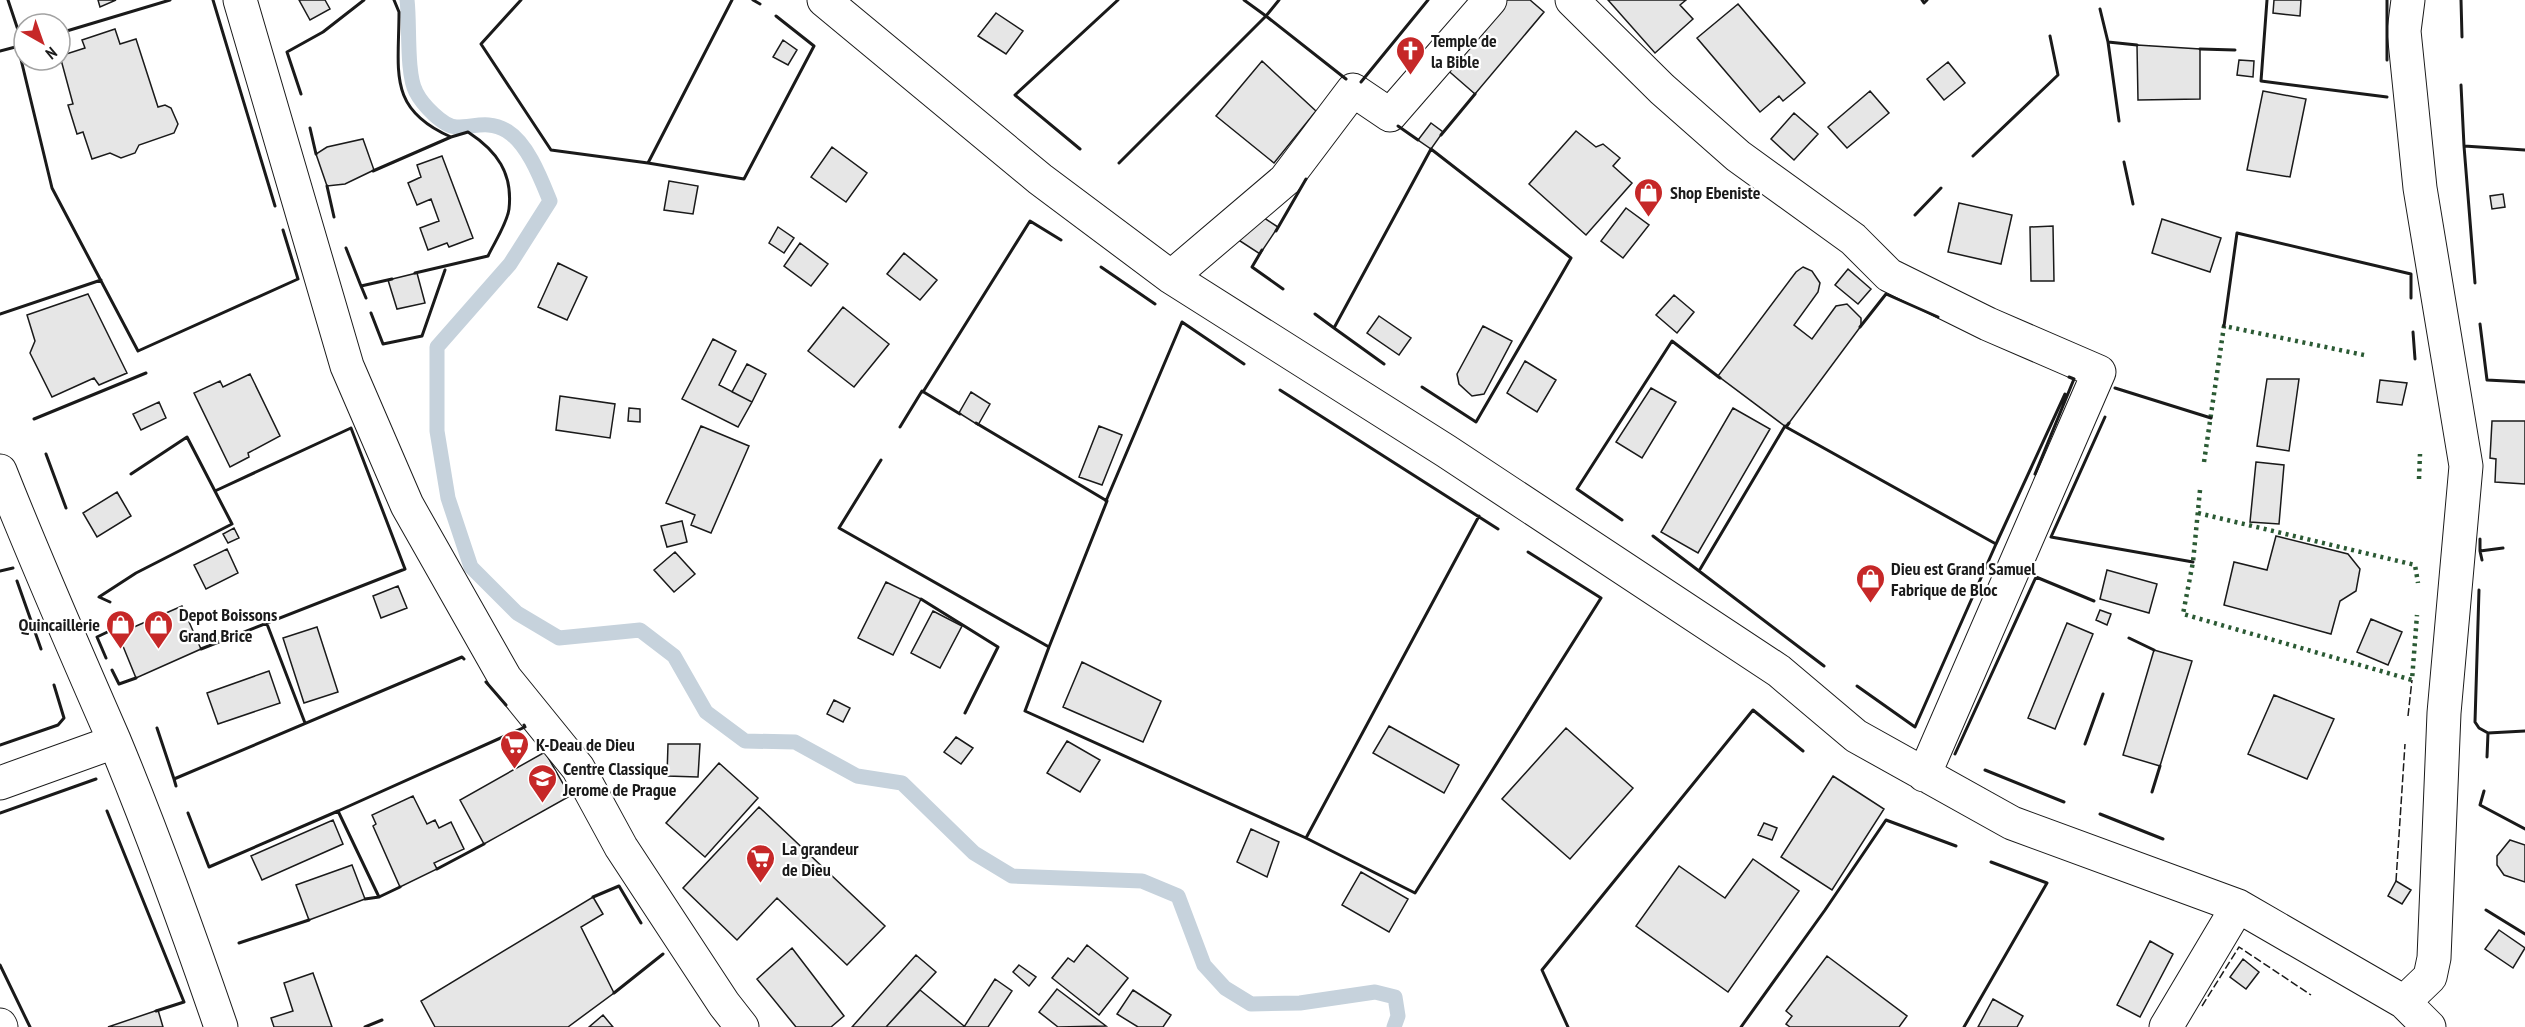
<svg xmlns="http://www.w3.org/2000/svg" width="2525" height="1027" viewBox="0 0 2525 1027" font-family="'PT Sans Narrow',sans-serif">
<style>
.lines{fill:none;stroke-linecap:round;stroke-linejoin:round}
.stream{stroke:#c6d2dc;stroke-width:15}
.building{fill:#e6e6e6;stroke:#1a1a1a;stroke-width:1.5}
.minor-casing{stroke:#1a1a1a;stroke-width:35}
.minor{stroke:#fff;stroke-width:33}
.hedge{stroke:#2b5a34;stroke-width:4.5;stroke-dasharray:3 4.5;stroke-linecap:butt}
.fence{stroke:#1a1a1a;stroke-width:1.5;stroke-dasharray:8 3;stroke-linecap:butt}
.wall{stroke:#1a1a1a;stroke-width:3}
.labels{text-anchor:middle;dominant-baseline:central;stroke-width:4.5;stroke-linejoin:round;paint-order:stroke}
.poi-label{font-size:18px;font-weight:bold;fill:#1a1a1a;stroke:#fff;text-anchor:start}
</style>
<rect width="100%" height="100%" fill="#fff"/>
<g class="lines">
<path class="stream" d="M 407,0 C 410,22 406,74 416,92 C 422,104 443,127 457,127 C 475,127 488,120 507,131 C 528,144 541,179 550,201 L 510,264 L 437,347 L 437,431 L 448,498 L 471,567 L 517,613 L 559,638 L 640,630 L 674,656 L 706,712 L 745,741 L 795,742 L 857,776 L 902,783 L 974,853 L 1012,876 L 1142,881 L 1178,896 L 1204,965 L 1225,988 L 1251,1004 L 1300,1003 L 1375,992 L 1395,997 L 1398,1016 L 1394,1027"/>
</g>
<path class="building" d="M 98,0 L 116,0 L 100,7 Z
M 299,0 L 325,0 L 330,9 L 310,20 Z
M 1500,0 L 1530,0 L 1544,12 L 1475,94 L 1444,67 Z
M 1608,0 L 1686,0 L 1680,5 L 1693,19 L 1655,53 Z
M 2274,0 L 2301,0 L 2300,16 L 2273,13 Z
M 1738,4 L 1805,83 L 1783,101 L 1779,96 L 1760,112 L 1697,38 Z
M 996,13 L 1023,31 L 1006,54 L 978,36 Z
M 115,29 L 120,44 L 136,39 L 158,107 L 165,105 L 171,108 L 178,124 L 174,133 L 139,145 L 135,153 L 121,158 L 110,153 L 92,159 L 83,132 L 77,134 L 68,105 L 73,104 L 60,56 L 85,48 L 82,40 Z
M 783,40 L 797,50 L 788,65 L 773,57 Z
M 2137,45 L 2200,49 L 2200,99 L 2138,100 Z
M 2239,60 L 2254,61 L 2253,77 L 2237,75 Z
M 1262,61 L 1316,111 L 1274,163 L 1216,116 Z
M 1948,62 L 1965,83 L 1944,100 L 1927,79 Z
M 1870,91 L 1889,113 L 1847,148 L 1828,127 Z
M 2263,91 L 2306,99 L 2290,177 L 2247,170 Z
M 1794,113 L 1818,134 L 1794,160 L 1771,139 Z
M 1431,123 L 1443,132 L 1431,149 L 1418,140 Z
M 1576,131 L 1596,147 L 1603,144 L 1620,158 L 1613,166 L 1632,183 L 1586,235 L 1529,184 Z
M 363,139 L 374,170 L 345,184 L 327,186 L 316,154 L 327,147 Z
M 832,147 L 867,173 L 846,202 L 811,177 Z
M 442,156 L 473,238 L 449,247 L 447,243 L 428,250 L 420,228 L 439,221 L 431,199 L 417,205 L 408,183 L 421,177 L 417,165 Z
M 669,181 L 698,186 L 693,214 L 664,210 Z
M 2503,194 L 2505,207 L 2492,209 L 2490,196 Z
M 1959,203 L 2012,215 L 2001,264 L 1948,252 Z
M 1626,208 L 1649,225 L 1623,258 L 1601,241 Z
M 1255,212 L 1278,227 L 1260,254 L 1237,239 Z
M 2162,219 L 2221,238 L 2210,272 L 2152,253 Z
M 2053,226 L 2054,281 L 2031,281 L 2030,227 Z
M 778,227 L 794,238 L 784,253 L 769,243 Z
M 800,243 L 828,264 L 811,286 L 784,266 Z
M 904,253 L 937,280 L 920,300 L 887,274 Z
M 558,263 L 587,277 L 567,320 L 538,307 Z
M 1803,267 L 1812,271 L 1820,283 L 1818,292 L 1794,325 L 1812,339 L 1836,306 L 1847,304 L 1861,318 L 1861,326 L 1786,427 L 1718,376 L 1796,272 Z
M 1848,269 L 1871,289 L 1858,304 L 1835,285 Z
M 417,273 L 425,303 L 397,309 L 388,280 Z
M 88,294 L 127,373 L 99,385 L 94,378 L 52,397 L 30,353 L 35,341 L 27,315 Z
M 1674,295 L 1694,312 L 1677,333 L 1656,315 Z
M 843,307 L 889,344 L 854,387 L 808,351 Z
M 1379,316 L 1411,338 L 1399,355 L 1367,333 Z
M 1483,326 L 1512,341 L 1484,394 L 1472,396 L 1459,384 L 1457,374 Z
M 713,339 L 736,351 L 719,385 L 752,402 L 738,427 L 682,399 Z
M 1525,361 L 1556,380 L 1537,412 L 1507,393 Z
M 747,364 L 766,374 L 752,402 L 732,392 Z
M 250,374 L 280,436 L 248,453 L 249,457 L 230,467 L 194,393 L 220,381 L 223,387 Z
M 2267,379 L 2299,379 L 2289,451 L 2257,446 Z
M 2380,380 L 2407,383 L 2402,405 L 2377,402 Z
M 1651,388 L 1676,402 L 1642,458 L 1616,442 Z
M 971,392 L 990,404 L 978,425 L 959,413 Z
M 560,396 L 615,404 L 610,438 L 556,430 Z
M 159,402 L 166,418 L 141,430 L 133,414 Z
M 629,408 L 640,409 L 640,422 L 628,421 Z
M 1733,408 L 1770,429 L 1698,553 L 1661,532 Z
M 2492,421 L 2525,421 L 2525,484 L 2495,482 L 2496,459 L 2490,458 Z
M 701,426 L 749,446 L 711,533 L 691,525 L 695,515 L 666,503 Z
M 1099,426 L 1122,435 L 1102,485 L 1079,477 Z
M 2256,462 L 2284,465 L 2279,524 L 2250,522 Z
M 117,492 L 131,516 L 97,537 L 83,513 Z
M 682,521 L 687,542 L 667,547 L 661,526 Z
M 234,528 L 239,538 L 228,543 L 223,534 Z
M 2276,536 L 2348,554 L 2360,569 L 2356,591 L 2340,601 L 2331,634 L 2224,605 L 2234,562 L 2267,570 Z
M 227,549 L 238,573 L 206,589 L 194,565 Z
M 675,552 L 695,574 L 674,592 L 654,570 Z
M 2107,570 L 2157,584 L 2149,613 L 2100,599 Z
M 886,582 L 921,599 L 893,655 L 858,638 Z
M 398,586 L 407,608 L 381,618 L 373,596 Z
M 182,606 L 201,649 L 136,678 L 118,634 Z
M 2100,610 L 2111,614 L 2107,625 L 2096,620 Z
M 933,611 L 962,626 L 940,668 L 911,653 Z
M 2371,619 L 2402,632 L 2388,665 L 2357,652 Z
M 2067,623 L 2093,634 L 2055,729 L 2028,718 Z
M 317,627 L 338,692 L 304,703 L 283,638 Z
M 2154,650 L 2192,661 L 2160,766 L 2123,755 Z
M 1082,662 L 1161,701 L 1143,742 L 1063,707 Z
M 269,671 L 280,703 L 218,724 L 207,693 Z
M 2274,695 L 2334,719 L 2307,779 L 2248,754 Z
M 834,700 L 850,708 L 843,722 L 827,714 Z
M 1389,726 L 1459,765 L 1444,793 L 1373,753 Z
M 1566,728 L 1633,788 L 1570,859 L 1502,799 Z
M 956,737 L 973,748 L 961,764 L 944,752 Z
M 1067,741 L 1100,760 L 1080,792 L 1047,773 Z
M 668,744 L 700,744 L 698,777 L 667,776 Z
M 545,752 L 570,796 L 484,844 L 460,800 Z
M 719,763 L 758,798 L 705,857 L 666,823 Z
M 1833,776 L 1884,809 L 1832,890 L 1781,857 Z
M 413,796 L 427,824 L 435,820 L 439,828 L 451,822 L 464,849 L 434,863 L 437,869 L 400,887 L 373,826 L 376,824 L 372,815 Z
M 759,807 L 885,926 L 847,965 L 777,898 L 737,940 L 683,888 Z
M 333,820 L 343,844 L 262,880 L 251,856 Z
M 1764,823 L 1777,828 L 1772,840 L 1758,835 Z
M 1251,829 L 1279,842 L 1267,877 L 1237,862 Z
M 2510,840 L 2525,845 L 2525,882 L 2504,875 L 2497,865 L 2497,856 Z
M 1753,859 L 1799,891 L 1728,992 L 1636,926 L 1679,866 L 1725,898 Z
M 352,865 L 365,899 L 309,920 L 296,885 Z
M 1361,872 L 1408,899 L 1389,932 L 1342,905 Z
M 2396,881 L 2411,890 L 2402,904 L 2388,896 Z
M 593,897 L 603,914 L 581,927 L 614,993 L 568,1027 L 435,1027 L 421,1001 Z
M 2499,930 L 2525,948 L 2513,968 L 2485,949 Z
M 2150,941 L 2173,954 L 2140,1017 L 2117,1005 Z
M 1087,945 L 1128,978 L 1099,1015 L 1052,978 L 1068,958 L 1074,962 Z
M 792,948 L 844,1016 L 831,1027 L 796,1027 L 757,979 Z
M 916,955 L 936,972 L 886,1027 L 852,1027 Z
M 1827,956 L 1907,1016 L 1899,1027 L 1790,1027 L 1786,1024 L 1792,1016 L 1786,1011 Z
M 2243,959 L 2259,972 L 2246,989 L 2230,977 Z
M 1019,965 L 1036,977 L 1029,986 L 1013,972 Z
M 313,973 L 332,1027 L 274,1027 L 271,1018 L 293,1011 L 284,983 Z
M 995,979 L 1012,991 L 988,1027 L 964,1027 Z
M 1057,989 L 1106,1026 L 1058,1027 L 1039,1012 Z
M 920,990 L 964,1026 L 963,1027 L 886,1027 Z
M 1133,990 L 1171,1015 L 1163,1027 L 1138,1027 L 1117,1014 Z
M 1993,999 L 2023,1016 L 2017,1027 L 1978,1027 Z
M 158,1010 L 163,1027 L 108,1027 Z
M 603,1015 L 613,1027 L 589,1027 Z"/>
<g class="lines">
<defs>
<path id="minor" d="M 240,0 L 347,366 L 407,505 L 505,678 L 578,768 L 621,847 L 724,1004 L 742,1027
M 824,0 L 1040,179 L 1171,277 L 1446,451 L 1779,671 L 1856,736 L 2012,823 L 2238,906 L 2404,1002 L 2429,1027
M 1572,0 L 1662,89 L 1738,156 L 1853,239 L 1889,275 L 1988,324 L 2099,372 L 1924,775
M 1171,277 L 1285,180 L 1353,90 L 1390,115 L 1490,0
M 0,471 C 36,562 75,651 114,740 C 153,834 188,931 221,1027
M 0,783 L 114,742
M 2404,1002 L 2430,977 L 2434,958 L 2444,713 L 2466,466 L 2420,188 L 2404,31 L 2408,0
M 0,1025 L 1,1027
M 2166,1027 L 2238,906"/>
</defs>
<use href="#minor" class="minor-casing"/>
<use href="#minor" class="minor"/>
<path class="hedge" d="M 2204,462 L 2224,326 L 2364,355
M 2419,479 L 2420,454
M 2200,490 L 2193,562 L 2183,614 L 2412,680 L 2417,615
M 2198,513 L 2415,565 L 2418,583"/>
<path class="fence" d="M 2408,716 L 2412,680
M 2396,881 L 2405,744
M 2202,1006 L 2239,947 L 2311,995"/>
<path class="wall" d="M 213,0 L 275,206
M 521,0 L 481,44 L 551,150 L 648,163 L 732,0
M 753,0 L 760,4
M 1279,0 L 1266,16 L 1346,79
M 1922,0 L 1924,3 L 1927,0
M 2267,0 L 2261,81 L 2387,97
M 2387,0 L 2387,60
M 2461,0 L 2462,37
M 2100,9 L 2108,42 L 2119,121
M 60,33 L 170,0
M 2108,42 L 2137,45
M 24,45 L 18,47 L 52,188 L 138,351 L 298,279 L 283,230
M 2200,49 L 2235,50
M 0,51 L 23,45 L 8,0
M 1361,82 L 1428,0
M 2461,85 L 2464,146 L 2525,150
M 301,94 L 287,52 L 323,32 L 364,0
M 1398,126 L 1418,140
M 310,128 L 316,154
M 1441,135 L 1475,94
M 2464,146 L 2475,283
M 1080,149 L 1015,95 L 1118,0
M 1973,156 L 2058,75 L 2050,36
M 2124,162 L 2133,204
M 648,163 L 744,179 L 814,46 L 776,16
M 1119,163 L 1266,16 L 1244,0
M 373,171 L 451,137 C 387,109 399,72 399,12 L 394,0
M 327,186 L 334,217
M 1915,215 L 1941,188
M 1276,231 L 1306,179
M 346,248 L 361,286 L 392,279
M 1262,250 L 1252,267 L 1283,289
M 1101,267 L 1155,304
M 415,273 L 488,256 C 494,243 507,224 509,209 C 513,173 497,151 468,132 L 451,137
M 361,286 L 366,298
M 371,313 L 383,344 L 422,336 L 445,270
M 0,314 L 101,280
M 1315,314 L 1334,328
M 2480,324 L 2487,380 L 2525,382
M 2224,326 L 2237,233 L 2411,274 L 2411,298
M 1860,327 L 1886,294 L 1938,317
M 2413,332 L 2415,359
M 1384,364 L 1334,328 L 1431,149 L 1571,258 L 1476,422 L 1422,387
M 2115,388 L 2211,418
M 1280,390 L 1498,529
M 923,392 L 1030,221 L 1061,240
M 2105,417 L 2051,537 L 2193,562
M 34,419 L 146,373
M 1789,423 L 1786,427 L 1996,544 L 1915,727 L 1857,686
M 900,427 L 922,391 L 960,414
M 46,454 L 66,508
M 881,460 L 839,528 L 1049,647 L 1107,501 L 976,423
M 2035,474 L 2074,379 L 2069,377
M 1106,501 L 1182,322 L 1244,364
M 1622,520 L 1577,489 L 1672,341 L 1720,378
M 1653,536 L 1699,571 L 1785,426
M 2480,539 L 2480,551 L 2503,548
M 1996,544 L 2065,394
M 2480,551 L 2482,560
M 0,571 L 13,568
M 1699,571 L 1824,666
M 17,581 L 41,649
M 2479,590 L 2475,722 L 2479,728 L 2488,733
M 921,599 L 998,647 L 965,713
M 110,602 L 99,597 L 136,573 L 232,524 L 187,437 L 131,474
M 267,624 L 305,723
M 2129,638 L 2154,650
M 1049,647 L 1025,711 L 1306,838 L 1415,893 L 1601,598 L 1528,552
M 201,649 L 405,569 L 351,428 L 215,491
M 106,658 L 97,637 L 122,625 L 124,630
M 112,670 L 119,684 L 136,678
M 486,682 L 506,705
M 157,728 L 174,779
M 2085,744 L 2103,694
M 0,745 L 58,725 L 64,718 L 54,685
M 1955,754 L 2036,577 L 2094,601
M 2487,757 L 2488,733 L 2525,731
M 1985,770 L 2064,802
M 176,786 L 174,779 L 462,657 L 464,659
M 2484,791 L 2480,805 L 2525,829
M 2152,792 L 2160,766
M 107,811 L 184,1002 L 156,1011
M 0,813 L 96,779
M 188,813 L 209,867 L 338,811
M 2100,814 L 2163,839
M 1306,838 L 1479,516
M 437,869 L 484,844
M 400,887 L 379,897 L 338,811 L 525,727 L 524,725
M 593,897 L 619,886 L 641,923
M 365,899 L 379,897
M 2486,910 L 2525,934
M 239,943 L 309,920
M 0,965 L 30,1027
M 614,993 L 663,954
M 365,1027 L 382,1020
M 1568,1027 L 1542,970 L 1753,710 L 1803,751
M 1741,1027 L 1825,910 L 1886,820 L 1956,846
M 1964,1027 L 2047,883 L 1991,862"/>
</g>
<defs>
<symbol id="church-pin" viewBox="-11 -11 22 30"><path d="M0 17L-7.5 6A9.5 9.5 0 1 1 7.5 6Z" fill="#c62828" stroke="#fff"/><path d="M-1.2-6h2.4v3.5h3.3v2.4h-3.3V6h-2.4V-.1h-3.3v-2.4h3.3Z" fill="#fff"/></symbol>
<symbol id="shop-pin" viewBox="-11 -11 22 30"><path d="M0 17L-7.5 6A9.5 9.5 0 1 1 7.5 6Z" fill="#c62828" stroke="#fff"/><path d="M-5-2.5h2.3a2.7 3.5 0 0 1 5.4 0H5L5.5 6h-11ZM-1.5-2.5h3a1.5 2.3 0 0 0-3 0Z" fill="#fff"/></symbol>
<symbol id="supermarket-pin" viewBox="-11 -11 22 30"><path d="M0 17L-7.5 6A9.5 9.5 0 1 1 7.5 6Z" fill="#c62828" stroke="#fff"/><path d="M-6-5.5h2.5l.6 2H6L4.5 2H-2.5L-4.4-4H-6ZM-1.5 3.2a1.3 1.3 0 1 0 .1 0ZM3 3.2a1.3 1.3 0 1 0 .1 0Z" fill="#fff"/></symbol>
<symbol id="school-pin" viewBox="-11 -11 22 30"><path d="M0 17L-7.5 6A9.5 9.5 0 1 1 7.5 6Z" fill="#c62828" stroke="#fff"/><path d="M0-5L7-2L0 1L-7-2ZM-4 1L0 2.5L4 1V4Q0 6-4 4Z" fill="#fff"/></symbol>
</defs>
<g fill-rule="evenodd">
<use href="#church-pin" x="1394" y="34" width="33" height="45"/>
<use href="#shop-pin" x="1632" y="176" width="33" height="45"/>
<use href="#shop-pin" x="1854" y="562" width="33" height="45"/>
<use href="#shop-pin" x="104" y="608" width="33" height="45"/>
<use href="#shop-pin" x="142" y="608" width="33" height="45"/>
<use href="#supermarket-pin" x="498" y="728" width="33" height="45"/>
<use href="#school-pin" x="526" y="762" width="33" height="45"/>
<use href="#supermarket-pin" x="744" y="842" width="33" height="45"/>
</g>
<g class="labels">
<g class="poi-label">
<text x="1431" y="40">Temple de<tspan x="1431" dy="21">la Bible</tspan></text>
<text x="1670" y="192">Shop Ebeniste</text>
<text x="1891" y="568">Dieu est Grand Samuel<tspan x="1891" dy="21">Fabrique de Bloc</tspan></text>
<text x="179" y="614">Depot Boissons<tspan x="179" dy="21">Grand Brice</tspan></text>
<text x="100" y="624" text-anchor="end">Quincaillerie</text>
<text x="536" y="744">K-Deau de Dieu</text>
<text x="563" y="768">Centre Classique<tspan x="563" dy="21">Jerome de Prague</tspan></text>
<text x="782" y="848">La grandeur<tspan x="782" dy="21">de Dieu</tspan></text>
</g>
</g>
<g transform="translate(42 42) rotate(140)"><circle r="28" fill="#ffffff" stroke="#a3a3a3" stroke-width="1.5"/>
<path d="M0-4.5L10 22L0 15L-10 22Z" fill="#c62828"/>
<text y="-9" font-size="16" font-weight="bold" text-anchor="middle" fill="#1a1a1a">N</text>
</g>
</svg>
